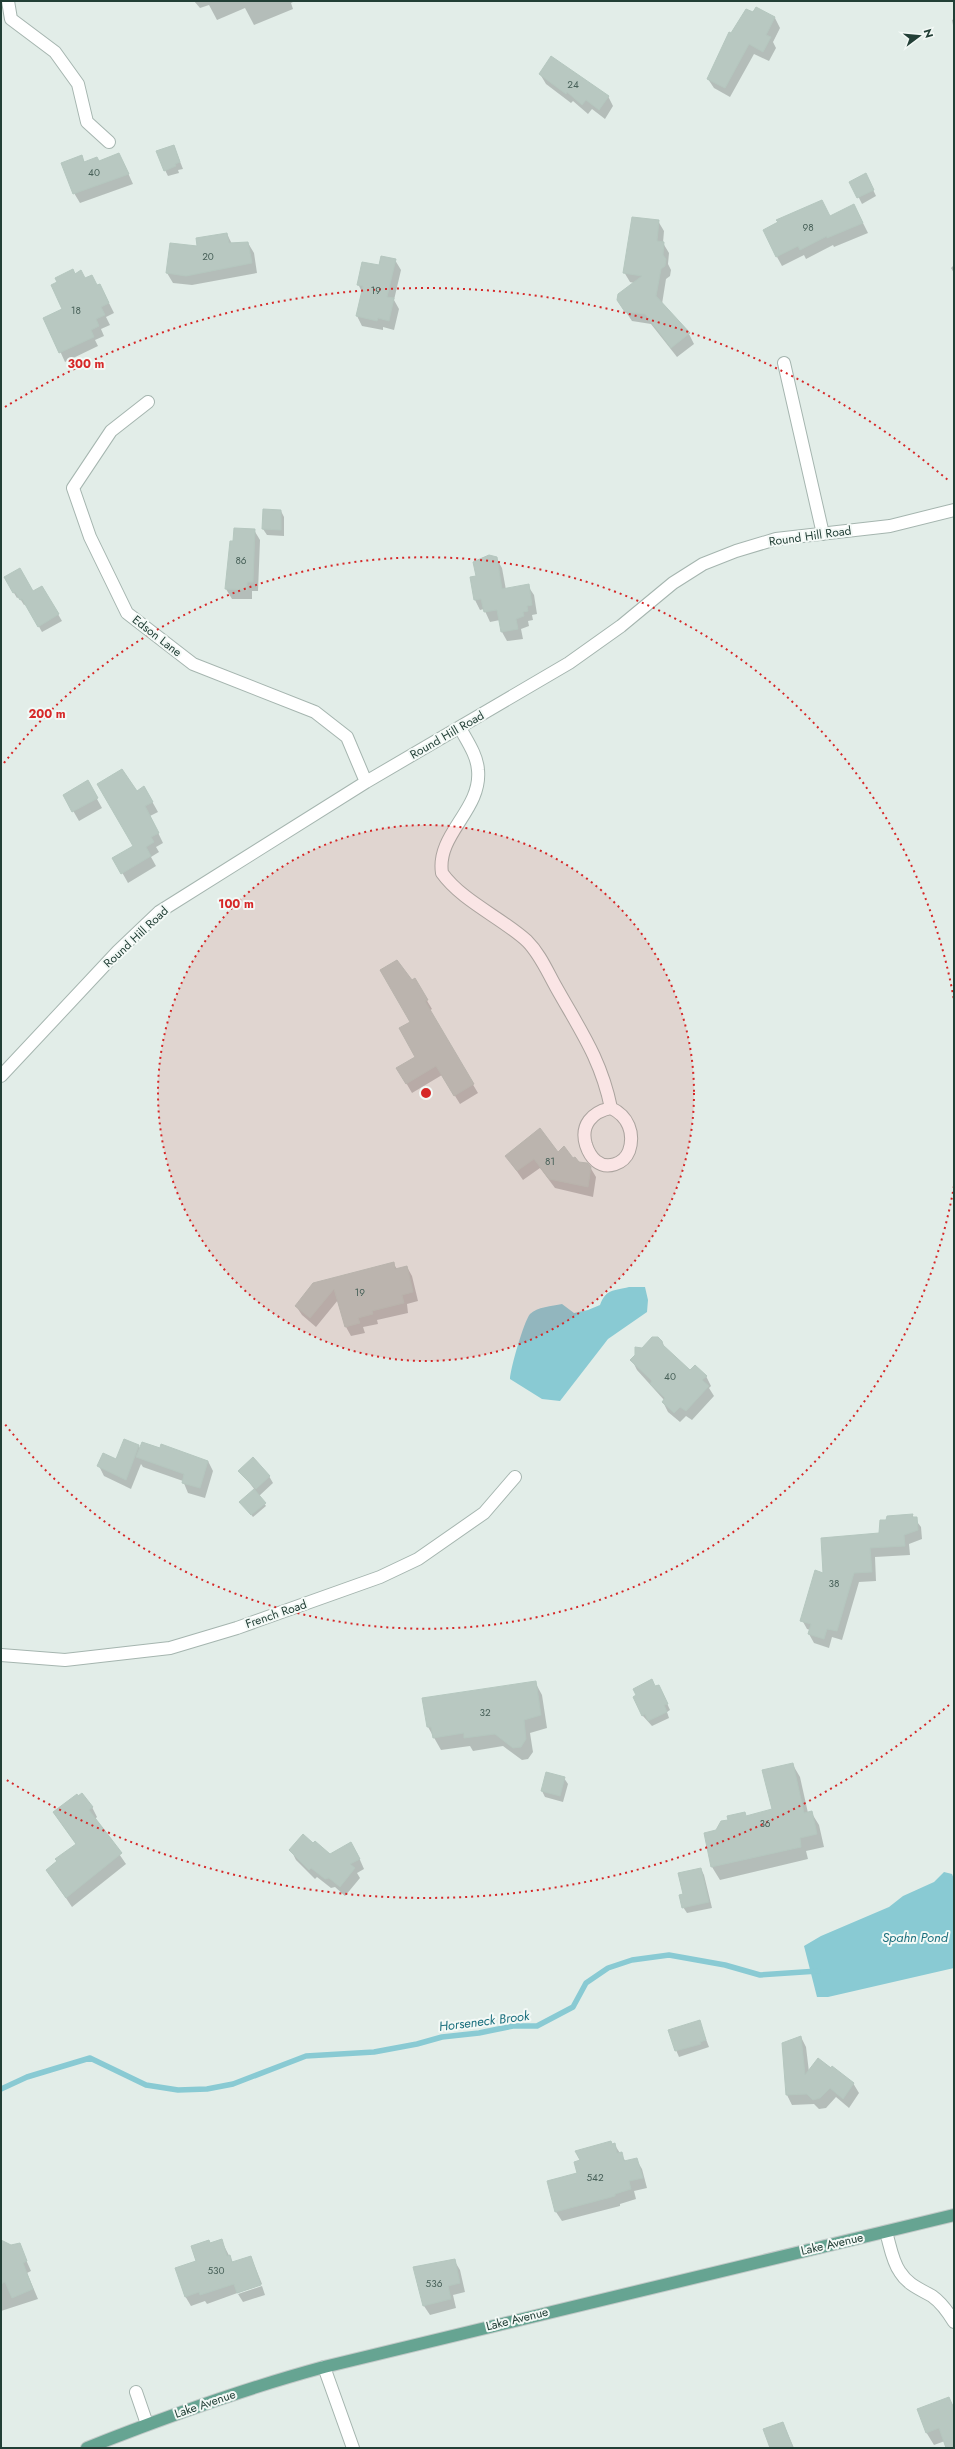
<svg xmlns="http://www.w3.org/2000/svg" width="955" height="2449" viewBox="0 0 955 2449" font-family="Jost,sans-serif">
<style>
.water{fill:#89cad3}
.shadow{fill:#0003}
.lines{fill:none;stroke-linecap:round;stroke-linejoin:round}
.stream{stroke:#89cad3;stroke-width:5.5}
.building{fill:#b8c8c1;stroke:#b5c7bf}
.minor-casing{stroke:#a5b5af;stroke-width:14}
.major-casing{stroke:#c1c9c7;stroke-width:14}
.minor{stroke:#fff;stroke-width:12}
.major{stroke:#66a492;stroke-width:12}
.ring{fill:none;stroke:#d62828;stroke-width:2;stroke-dasharray:2 4}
.labels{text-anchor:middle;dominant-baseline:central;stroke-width:4;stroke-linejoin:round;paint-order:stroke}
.number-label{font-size:10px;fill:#486159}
.street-label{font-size:12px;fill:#223f36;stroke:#f3f9f6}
.water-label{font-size:13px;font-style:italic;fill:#1a6f7d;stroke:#f3f9f6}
.centre{fill:#d62828;stroke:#f3f9f6;stroke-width:2}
.ring-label{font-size:12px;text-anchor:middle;font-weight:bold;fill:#d62828;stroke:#f3f9f6;stroke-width:4;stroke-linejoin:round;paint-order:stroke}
</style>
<rect width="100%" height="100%" fill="#e2ede8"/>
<path class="water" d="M 629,1287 L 645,1287 L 648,1300 L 647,1312 L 608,1339 L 560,1401 L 542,1399 L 510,1379 C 510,1370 524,1321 530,1314 C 537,1307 552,1306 562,1304 L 574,1313 L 588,1310 L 600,1305 C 606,1289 613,1291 629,1287 Z
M 944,1872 L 952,1874 L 954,1879 L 954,1968 L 828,1997 L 817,1997 L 804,1946 L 821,1936 L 889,1907 L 903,1896 L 934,1882 Z"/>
<path class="shadow" d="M 194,1 L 295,1 L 291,3 L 293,9 L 254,25 L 245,8 L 217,20 L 209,5 L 200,8 Z
M 756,8 L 775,18 L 780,28 L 773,42 L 776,48 L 769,61 L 754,54 L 730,97 L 714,88 L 708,79 L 731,35 Z
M 954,19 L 954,30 L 952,20 Z
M 540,74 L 608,96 L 613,106 L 605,119 L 592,109 L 588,114 L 573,101 L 571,103 L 546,84 Z
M 174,146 L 183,169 L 178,170 L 179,173 L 168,176 L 165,170 Z
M 81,156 L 85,163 L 124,164 L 133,184 L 80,203 L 74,193 Z
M 869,181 L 876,196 L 862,204 L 851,182 Z
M 859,215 L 868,233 L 834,247 L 833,245 L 806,259 L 804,255 L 782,266 L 777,257 L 779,223 Z
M 658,221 L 664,231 L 663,243 L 669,253 L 668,264 L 671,270 L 670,276 L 666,279 L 662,304 L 689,334 L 694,344 L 677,357 L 651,324 L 632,321 L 618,300 L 634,283 L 630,282 L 624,272 Z
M 227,234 L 232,244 L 248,243 L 254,253 L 257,273 L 192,285 L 173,283 L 167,273 L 171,244 L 198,247 Z
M 395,260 L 401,270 L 394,300 L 399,309 L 394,330 L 383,327 L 383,330 L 362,326 L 357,316 L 362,292 L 358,284 L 380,267 Z
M 954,265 L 954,273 L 951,268 Z
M 75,275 L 98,286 L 105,295 L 114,313 L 106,317 L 110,325 L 101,329 L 104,336 L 95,340 L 98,346 L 65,362 L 45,318 L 63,309 Z
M 281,511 L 284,517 L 284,536 L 267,535 L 263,529 Z
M 254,530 L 260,540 L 258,591 L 252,591 L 252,599 L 232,599 L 226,589 L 234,542 Z
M 484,557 L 496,558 L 502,568 L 506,590 L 528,586 L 534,595 L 537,614 L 532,615 L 533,620 L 528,621 L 529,626 L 521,629 L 523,639 L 507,641 L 502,632 L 500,620 L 490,622 L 484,609 L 480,610 L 475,600 L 471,578 L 477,577 L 475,562 Z
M 5,578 L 33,593 L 42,587 L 62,621 L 42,632 L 26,604 L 24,605 L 19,597 L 17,598 Z
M 87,781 L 102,808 L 79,821 L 64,795 Z
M 144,787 L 158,812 L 150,816 L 163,843 L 156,847 L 159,852 L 151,857 L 156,866 L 128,883 L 114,858 L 134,846 L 136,792 Z
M 414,979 L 432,1009 L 429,1011 L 478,1093 L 460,1104 L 442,1075 L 412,1093 L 398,1069 L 417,1057 L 411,1022 L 411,981 Z
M 506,1156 L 573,1160 L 590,1167 L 596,1177 L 593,1197 L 555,1188 L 540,1168 L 523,1180 Z
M 393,1263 L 397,1269 L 407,1267 L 412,1276 L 418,1301 L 407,1304 L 408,1313 L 377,1320 L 378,1324 L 363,1327 L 365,1333 L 351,1336 L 346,1327 L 338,1300 L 316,1327 L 302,1315 L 296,1306 L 314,1284 Z
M 662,1342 L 666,1350 L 690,1372 L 706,1376 L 711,1386 L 709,1388 L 714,1396 L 692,1420 L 686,1416 L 680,1422 L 668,1412 L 663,1402 L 664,1400 L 637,1370 L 632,1360 L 642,1349 Z
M 139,1445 L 140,1449 L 208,1461 L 213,1471 L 205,1498 L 188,1493 L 183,1481 L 143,1467 L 141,1464 L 131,1489 L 104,1476 L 99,1466 L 117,1460 Z
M 240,1471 L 269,1476 L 273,1483 L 259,1496 L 266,1506 L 253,1517 L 241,1502 L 255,1490 Z
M 912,1515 L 921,1527 L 922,1539 L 909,1544 L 910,1555 L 875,1557 L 876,1581 L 859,1582 L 842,1640 L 832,1637 L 829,1648 L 814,1643 L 809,1634 L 810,1630 L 807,1629 L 802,1620 L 824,1574 L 880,1534 Z
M 535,1682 L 542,1695 L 547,1728 L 530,1733 L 533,1752 L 528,1759 L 522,1760 L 503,1746 L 473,1751 L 470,1746 L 441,1750 L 428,1727 L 423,1699 Z
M 655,1687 L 662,1692 L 670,1710 L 667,1712 L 669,1718 L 652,1726 L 642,1715 Z
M 793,1765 L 800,1777 L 808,1813 L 811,1812 L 819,1825 L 824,1847 L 806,1851 L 808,1859 L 720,1880 L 712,1867 L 705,1834 L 716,1831 L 746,1817 L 773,1810 Z
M 564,1778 L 568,1784 L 563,1802 L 545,1797 L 542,1791 Z
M 92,1807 L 97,1817 L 95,1819 L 126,1864 L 72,1907 L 47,1870 L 77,1845 L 54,1813 Z
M 291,1850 L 330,1855 L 357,1853 L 364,1869 L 357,1873 L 360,1878 L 345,1896 L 335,1887 L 331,1888 L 317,1877 L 315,1879 L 296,1860 Z
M 701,1869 L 704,1875 L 712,1908 L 687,1913 L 683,1907 L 684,1894 Z
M 699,2021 L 709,2047 L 679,2057 L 676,2050 Z
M 801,2037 L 806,2047 L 809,2072 L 818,2059 L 853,2083 L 859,2093 L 849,2108 L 836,2097 L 826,2108 L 819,2109 L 814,2104 L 792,2105 L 787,2095 L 783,2044 Z
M 614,2144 L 626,2162 L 636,2159 L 642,2169 L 647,2188 L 634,2191 L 636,2199 L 620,2204 L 620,2206 L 562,2221 L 556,2212 L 548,2181 L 578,2174 Z
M 221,2240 L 233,2263 L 251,2257 L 262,2284 L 207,2304 L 205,2301 L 191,2306 L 185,2296 L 198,2262 L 210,2244 Z
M 1,2244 L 11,2246 L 19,2244 L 31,2271 L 27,2273 L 38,2299 L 1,2311 Z
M 454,2260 L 460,2270 L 465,2292 L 453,2295 L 456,2308 L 430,2315 L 424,2306 L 414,2267 Z
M 262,2286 L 265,2295 L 243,2302 L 238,2294 Z
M 949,2398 L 954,2407 L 954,2448 L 947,2448 L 945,2441 L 934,2445 L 926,2432 Z
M 783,2423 L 787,2432 L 794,2448 L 771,2448 Z"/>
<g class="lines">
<path class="stream" d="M 1,2089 L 27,2077 L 90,2058 L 146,2085 L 178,2090 L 207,2089 L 233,2084 L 306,2056 L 374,2052 L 417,2044 L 442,2037 L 479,2033 L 513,2026 L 537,2026 L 573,2007 L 586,1983 L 608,1968 L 632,1960 L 669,1955 L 725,1965 L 760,1975 L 818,1971"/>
</g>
<path class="building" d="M 756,7 L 775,17 L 766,35 L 771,37 L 763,52 L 749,44 L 725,88 L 707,79 L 729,32 L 731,33 L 746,9 L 753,12 Z
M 551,56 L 609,96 L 599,110 L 586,100 L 582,105 L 567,92 L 566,94 L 539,74 Z
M 174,145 L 180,162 L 175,164 L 176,166 L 164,171 L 156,151 Z
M 119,153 L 129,174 L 73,194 L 61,163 L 82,155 L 84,162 L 97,157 L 99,161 Z
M 866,173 L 874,190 L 857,198 L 849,182 Z
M 822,200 L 830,216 L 854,204 L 863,223 L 827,238 L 827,236 L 800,250 L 798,246 L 776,257 L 763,230 L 778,222 L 776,220 Z
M 632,217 L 659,220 L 657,241 L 664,242 L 663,255 L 666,259 L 665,266 L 661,269 L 656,296 L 690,333 L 671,348 L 645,314 L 625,312 L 617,300 L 618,294 L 642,276 L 623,273 Z
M 227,233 L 229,243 L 248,242 L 252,263 L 186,276 L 166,273 L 170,243 L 197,246 L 196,238 Z
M 381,256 L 396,259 L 387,297 L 394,298 L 389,321 L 378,318 L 377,321 L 356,316 L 363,286 L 357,285 L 362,262 L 379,265 Z
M 73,269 L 75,274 L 81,270 L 85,278 L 92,275 L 97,285 L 100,284 L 109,303 L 101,307 L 105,315 L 96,319 L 99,326 L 91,330 L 94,337 L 59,353 L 43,318 L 62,309 L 51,285 L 57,282 L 55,278 Z
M 263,509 L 281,510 L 281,530 L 262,529 Z
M 234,528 L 255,529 L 253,582 L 247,582 L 247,590 L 225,589 L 230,541 L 233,541 Z
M 489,555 L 497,557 L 502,589 L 529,584 L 532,605 L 527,606 L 528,611 L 523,612 L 524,616 L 516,619 L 518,629 L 501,632 L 497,610 L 484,612 L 481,599 L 474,600 L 470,577 L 476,576 L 473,562 Z
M 20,568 L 33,591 L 42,586 L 59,614 L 38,627 L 22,599 L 20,600 L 15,592 L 13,593 L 4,577 Z
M 122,769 L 137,791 L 144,786 L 153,802 L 145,806 L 159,833 L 151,837 L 154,842 L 146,847 L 151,856 L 121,874 L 112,858 L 133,846 L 97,784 Z
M 88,780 L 98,798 L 72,812 L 63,795 Z
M 397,960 L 412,980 L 415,978 L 428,1000 L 425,1001 L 474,1084 L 454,1096 L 436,1066 L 406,1084 L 396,1068 L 415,1057 L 399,1028 L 410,1022 L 380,970 Z
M 540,1128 L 558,1152 L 564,1146 L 573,1158 L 575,1157 L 579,1162 L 587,1163 L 591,1167 L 588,1187 L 549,1179 L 534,1159 L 517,1171 L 505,1156 Z
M 394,1262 L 395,1269 L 407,1266 L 413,1292 L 402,1295 L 404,1303 L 372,1311 L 373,1314 L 358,1318 L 360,1323 L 345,1327 L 334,1289 L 310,1318 L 295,1306 L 313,1283 Z
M 652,1337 L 658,1337 L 662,1341 L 663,1345 L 690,1370 L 695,1365 L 707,1376 L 702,1380 L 709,1386 L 686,1411 L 680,1407 L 674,1413 L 662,1402 L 665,1398 L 650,1384 L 652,1381 L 630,1360 L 635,1355 L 635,1347 L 642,1348 Z
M 124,1439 L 139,1445 L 126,1480 L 97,1466 L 103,1453 L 116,1459 Z
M 142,1442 L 160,1448 L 161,1444 L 208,1461 L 200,1488 L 182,1483 L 184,1474 L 136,1457 Z
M 253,1457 L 270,1476 L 256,1489 L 238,1471 Z
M 254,1489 L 266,1503 L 251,1515 L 239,1502 Z
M 913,1514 L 912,1517 L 917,1517 L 918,1530 L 904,1535 L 905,1546 L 870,1548 L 872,1572 L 854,1573 L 837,1631 L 827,1629 L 824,1639 L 808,1634 L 811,1624 L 800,1621 L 815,1570 L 823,1573 L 821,1538 L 879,1533 L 880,1520 L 886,1520 L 887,1516 Z
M 652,1679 L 655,1686 L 659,1685 L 668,1704 L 664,1705 L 667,1712 L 648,1721 L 645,1714 L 642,1716 L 633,1697 L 636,1695 L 633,1689 Z
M 536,1681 L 541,1715 L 524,1720 L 526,1739 L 521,1747 L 513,1748 L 495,1734 L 464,1738 L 464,1733 L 433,1738 L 431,1727 L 427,1727 L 422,1698 Z
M 793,1763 L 804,1813 L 812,1811 L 817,1834 L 800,1838 L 801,1847 L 711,1867 L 704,1833 L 716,1830 L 721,1821 L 728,1820 L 727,1816 L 745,1812 L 746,1816 L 772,1809 L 762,1770 Z
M 546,1772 L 565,1777 L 560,1796 L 541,1791 Z
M 82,1793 L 93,1807 L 89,1810 L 122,1853 L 66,1898 L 46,1870 L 57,1861 L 55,1859 L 76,1844 L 53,1812 L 77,1794 L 78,1796 Z
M 303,1834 L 313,1843 L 315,1841 L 330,1854 L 351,1842 L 360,1859 L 350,1864 L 355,1868 L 340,1887 L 329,1878 L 325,1879 L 311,1868 L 309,1870 L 289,1850 Z
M 701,1868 L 709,1902 L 682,1908 L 679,1895 L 683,1894 L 678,1873 Z
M 700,2020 L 706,2040 L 700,2042 L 701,2044 L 675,2051 L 668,2030 Z
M 801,2036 L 805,2075 L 818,2058 L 831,2068 L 832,2066 L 854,2083 L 843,2099 L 830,2088 L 820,2098 L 813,2100 L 807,2094 L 786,2095 L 782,2043 Z
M 611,2141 L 612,2144 L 615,2143 L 617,2153 L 622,2152 L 624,2161 L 637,2158 L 643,2178 L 629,2181 L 631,2189 L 615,2194 L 615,2196 L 555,2212 L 547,2181 L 577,2173 L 574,2162 L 580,2160 L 575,2151 Z
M 222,2239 L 227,2256 L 230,2255 L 232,2262 L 251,2256 L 261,2285 L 237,2293 L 234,2284 L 200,2295 L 199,2292 L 185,2297 L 175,2268 L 196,2261 L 191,2246 L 209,2240 L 210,2243 Z
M 1,2240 L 11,2245 L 20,2243 L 27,2261 L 23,2263 L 33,2289 L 12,2298 L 5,2282 L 1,2284 Z
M 455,2259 L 460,2283 L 448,2286 L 451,2299 L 423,2306 L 413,2267 Z
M 949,2397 L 954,2409 L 954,2448 L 946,2448 L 939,2428 L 926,2433 L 917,2409 Z
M 783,2422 L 793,2448 L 770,2448 L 763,2429 Z"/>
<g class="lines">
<defs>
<path id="minor" d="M 8,1 L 11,19 L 55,52 L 78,84 L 87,122 L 109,142
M 784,363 L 823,534
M 148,402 L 111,431 L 73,488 L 90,537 L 127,613 L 193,664 L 315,712 L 347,737 L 366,782
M 460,728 C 467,741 477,755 478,770 C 482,810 436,834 442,873 C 462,901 502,918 527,941 C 540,954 547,971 556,987 C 580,1030 601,1059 611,1108 C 628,1116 635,1133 629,1151 C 624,1164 607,1170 596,1161 C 591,1157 588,1151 586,1145 C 580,1125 592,1112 611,1108
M 1,1076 L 118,951 L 159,912 L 366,782 L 569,663 L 621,626 L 673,583 L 703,564 L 736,551 L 776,539 L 890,526 L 954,510
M 1,1655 L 65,1660 L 170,1648 L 237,1628 L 380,1577 L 418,1559 L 484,1513 L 515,1477
M 886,2232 C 890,2245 892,2261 900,2272 C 908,2285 920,2289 932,2296 C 942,2303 948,2312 954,2322
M 324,2367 L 353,2448
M 136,2392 L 147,2424"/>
<path id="major" d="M 87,2448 C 165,2417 243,2389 324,2367 L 954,2215"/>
</defs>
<use href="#minor" class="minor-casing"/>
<use href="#major" class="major-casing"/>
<use href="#minor" class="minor"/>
<use href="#major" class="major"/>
</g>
<circle cx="426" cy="1093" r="268" fill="#d62828" fill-opacity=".12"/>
<g class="ring">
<circle cx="426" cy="1093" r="268"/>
<path d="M954 1186A536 536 0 0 1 4 1423M4 763A536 536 0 0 1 954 1000"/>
<path d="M949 1705A805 805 0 0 1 5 1779M5 407A805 805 0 0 1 949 481"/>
</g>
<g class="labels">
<g class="number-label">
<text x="573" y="84">24</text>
<text x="94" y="172">40</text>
<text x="808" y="227">98</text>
<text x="208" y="256">20</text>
<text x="376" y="290">19</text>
<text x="76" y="310">18</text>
<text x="241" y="560">86</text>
<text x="550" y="1161">81</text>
<text x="360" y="1292">19</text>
<text x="670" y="1376">40</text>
<text x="834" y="1583">38</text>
<text x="485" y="1712">32</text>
<text x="765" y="1823">36</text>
<text x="595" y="2177">542</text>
<text x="216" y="2270">530</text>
<text x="434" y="2283">536</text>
</g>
<g class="street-label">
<text transform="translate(810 536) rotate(-8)">Round Hill Road</text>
<text transform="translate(157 636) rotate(38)">Edson Lane</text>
<text transform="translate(447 735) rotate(-30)">Round Hill Road</text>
<text transform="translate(136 937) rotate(-43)">Round Hill Road</text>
<text transform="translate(276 1614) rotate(-19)">French Road</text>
<text transform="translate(832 2244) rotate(-13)">Lake Avenue</text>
<text transform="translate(517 2319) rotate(-14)">Lake Avenue</text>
<text transform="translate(205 2404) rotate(-19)">Lake Avenue</text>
</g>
<g class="water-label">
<text x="915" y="1937">Spahn Pond</text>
<text transform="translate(484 2021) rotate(-7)">Horseneck Brook</text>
</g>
</g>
<circle cx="426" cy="1093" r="6" class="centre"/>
<g class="ring-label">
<text x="86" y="368">300 m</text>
<text x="47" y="718">200 m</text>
<text x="236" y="908">100 m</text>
</g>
<rect width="955" height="2449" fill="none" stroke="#223f36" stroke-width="4"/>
<g transform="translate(919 36) rotate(74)" stroke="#f3f9f6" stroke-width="3" paint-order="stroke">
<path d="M0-3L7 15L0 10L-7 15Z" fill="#223f36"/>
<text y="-6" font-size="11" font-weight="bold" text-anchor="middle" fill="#223f36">N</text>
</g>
</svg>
